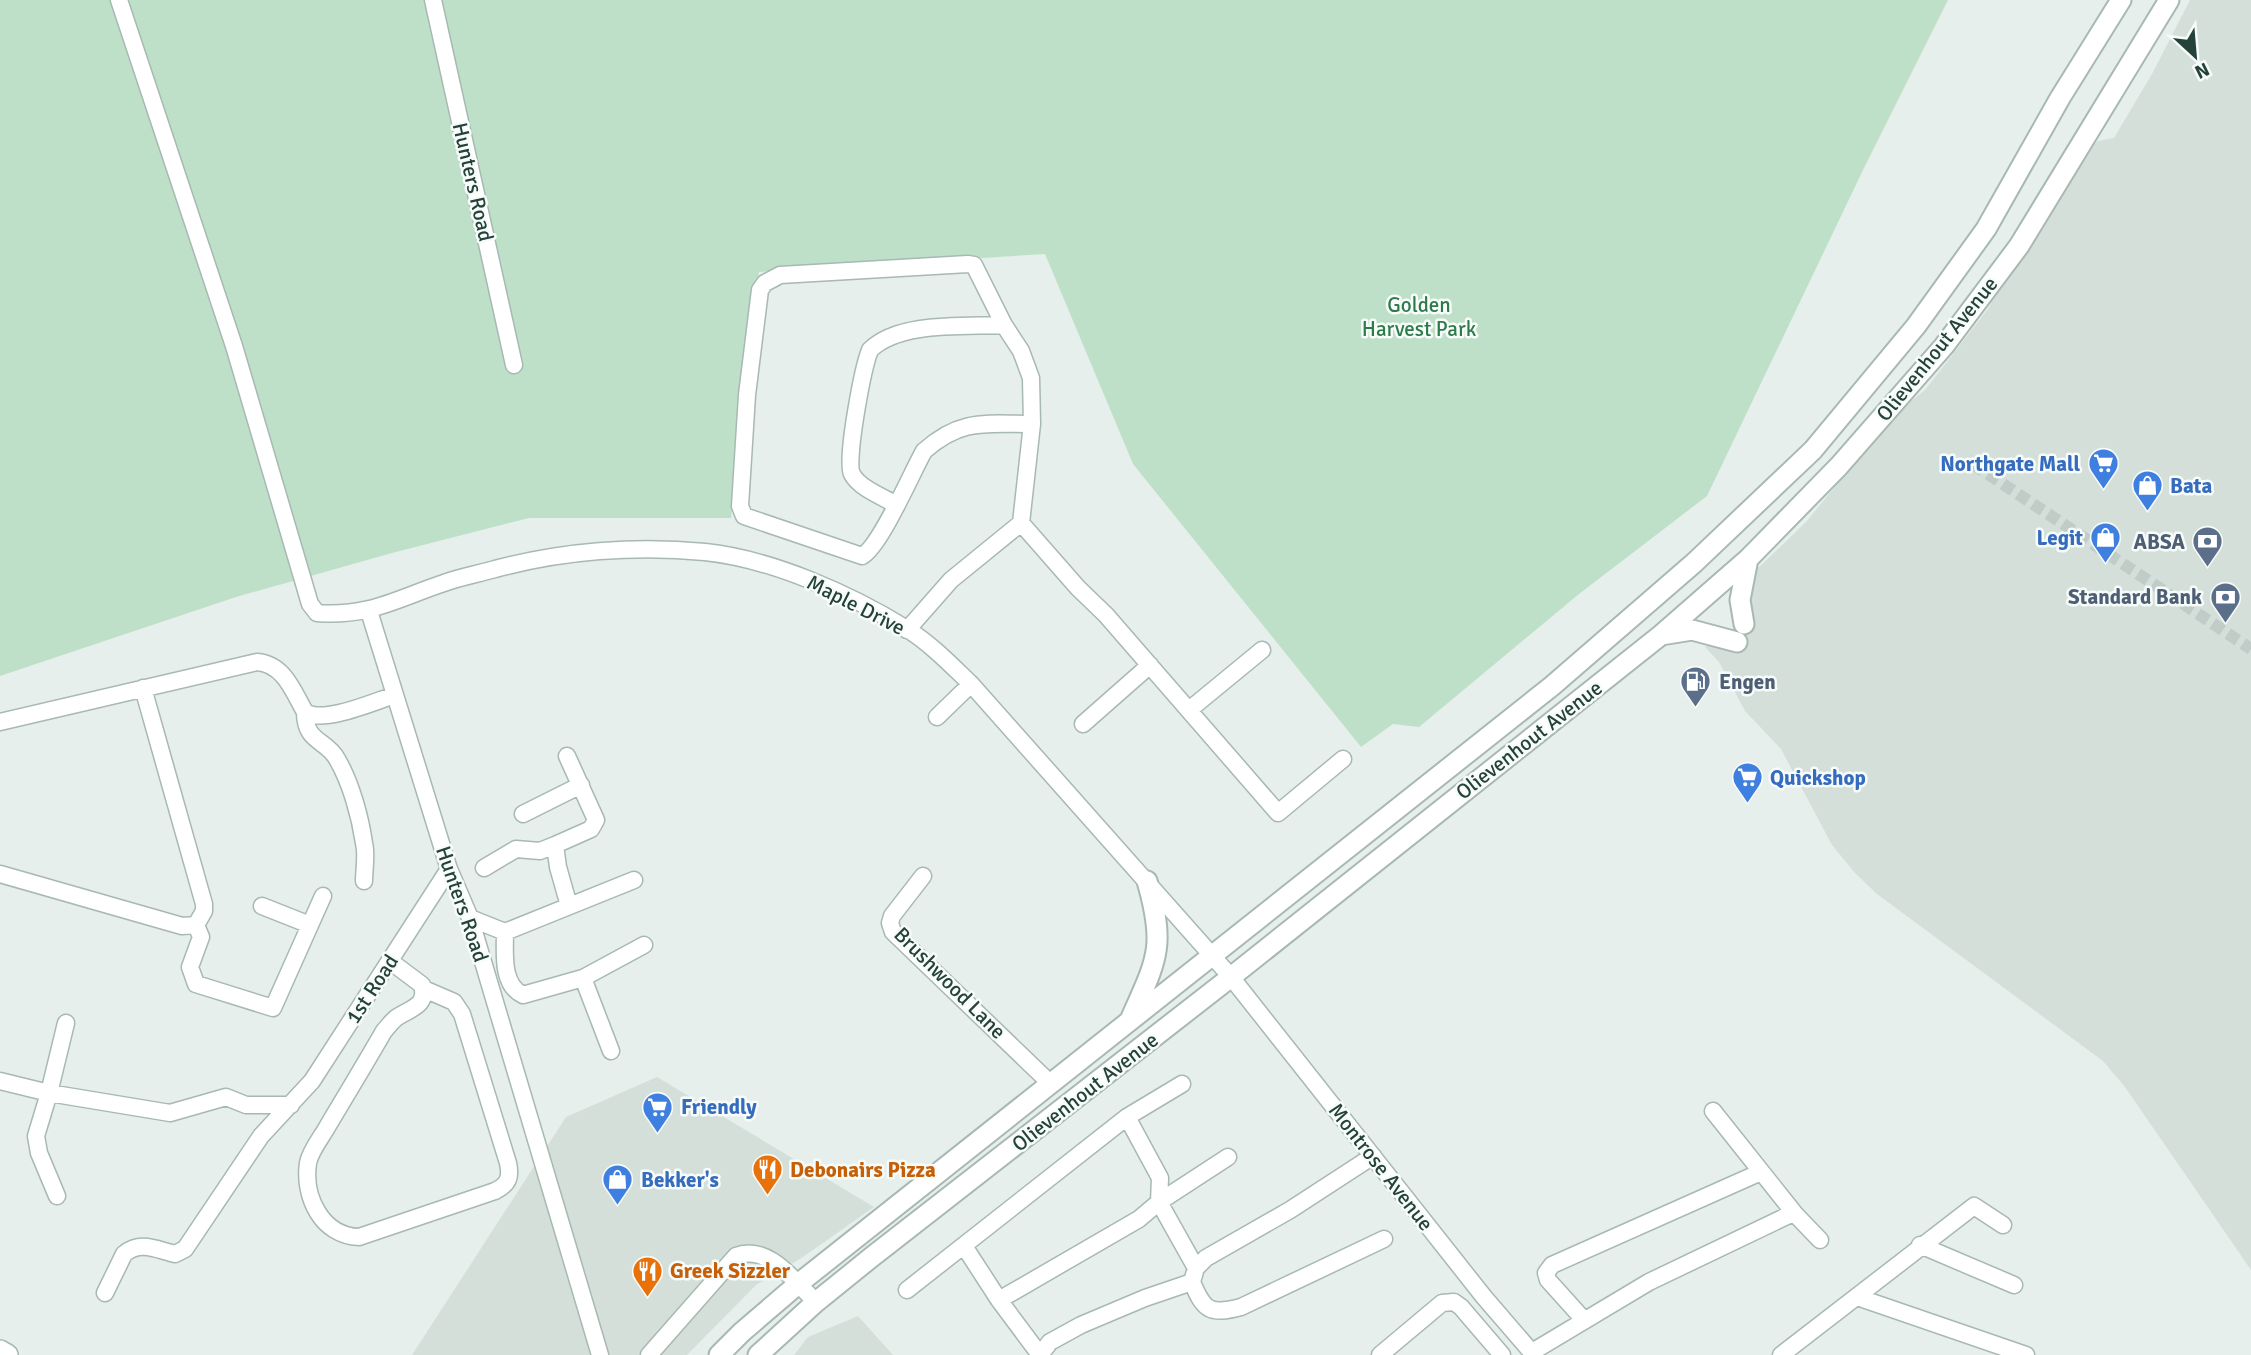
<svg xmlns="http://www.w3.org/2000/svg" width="2251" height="1355" viewBox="0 0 2251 1355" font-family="Signika,sans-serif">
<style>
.built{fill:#d4dfda}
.green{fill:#bfe0c8}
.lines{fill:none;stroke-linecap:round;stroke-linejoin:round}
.pedestrian-tunnel{stroke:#bfccc8;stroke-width:12;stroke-dasharray:12 6;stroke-linecap:butt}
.minor-casing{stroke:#a8b8b2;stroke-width:19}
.tertiary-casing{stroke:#a8b8b2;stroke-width:23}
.secondary-casing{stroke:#a4bbb3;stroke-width:24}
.minor{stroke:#fff;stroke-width:16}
.tertiary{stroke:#fff;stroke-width:19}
.secondary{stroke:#fff;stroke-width:21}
.labels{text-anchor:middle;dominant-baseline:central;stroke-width:5;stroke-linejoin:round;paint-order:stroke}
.street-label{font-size:21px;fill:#24423a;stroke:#f7fbf9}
.park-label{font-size:21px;fill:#2d7a4b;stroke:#f7fbf9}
.shop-label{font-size:21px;font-weight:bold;fill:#366cbe;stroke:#f7fbf9;text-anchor:start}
.service-label{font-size:21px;font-weight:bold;fill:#4e5e75;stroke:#f7fbf9;text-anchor:end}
.food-label{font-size:21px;font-weight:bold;fill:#c56008;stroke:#f7fbf9;text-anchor:start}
</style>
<rect width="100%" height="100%" fill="#e6efeb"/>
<path class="built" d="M 2190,0 L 2251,0 L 2251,1270 L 2125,1087 L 2103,1061 L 1877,894 L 1855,873 L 1832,845 L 1781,749 L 1745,711 L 1719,662 L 1705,647 L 1751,622 L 1746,613 L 1754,572 L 1806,522 L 1894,415 L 1925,390 L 1988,309 L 2005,275 L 2090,147 L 2098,141 L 2114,138 L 2152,74 Z
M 657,1077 L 874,1207 L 803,1257 L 756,1285 L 687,1355 L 412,1355 L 566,1117 Z
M 858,1316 L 893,1355 L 794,1355 L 808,1337 Z"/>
<path class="green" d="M 0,0 L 1948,0 L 1864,168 L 1707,496 L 1579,594 L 1419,727 L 1393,724 L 1361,747 L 1133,464 L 1045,254 L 759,272 L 731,518 L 529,518 L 392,553 L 236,597 L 0,676 Z"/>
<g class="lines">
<path class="pedestrian-tunnel" d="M 1973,464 L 2251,649"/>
<defs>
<path id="minor" d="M 119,0 L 234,346 L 310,604 L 317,613 C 369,617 396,599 444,583 C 460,577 478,574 495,569 C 562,551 636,545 705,552 C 772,559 850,594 907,629 C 931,644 951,665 971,684 L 1231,977 L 1484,1297 L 1534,1355
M 433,0 L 514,365
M 897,505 C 883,497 859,488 852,474 C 845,461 863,367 870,350 C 899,321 965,327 1004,325
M 1021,523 L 1078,588 L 1106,615 L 1278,813 L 1343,759
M 369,611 L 449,869 L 470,918 L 600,1355
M 907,630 L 951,580 L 1021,523 L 1032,424 L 1031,378 L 1021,351 L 1004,325 L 974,265 L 968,264 L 780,275 L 765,283 L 760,290 L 747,395 L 740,506 L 744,516 L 862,556 C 880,547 912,472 924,451 C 961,418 986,424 1032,424
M 1189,710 L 1262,650
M 305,712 C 305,743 326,739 337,759 C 351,783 360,816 364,843 C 367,855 364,869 364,881
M 937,717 L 971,684
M 0,722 L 257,662 C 284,664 293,691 305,712 C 324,724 373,702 395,695
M 1083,724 L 1150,665
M 523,814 L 581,785
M 555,845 L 591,829 L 596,820 L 567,756
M 484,868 L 516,849 L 540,851 L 555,845 L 558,867 L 569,906
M 0,874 L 182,926 L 196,925 L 204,911 L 204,904 L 143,688
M 923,876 L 892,916 L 890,923 L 893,932 L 1051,1084
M 262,906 L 310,925
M 470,918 L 505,932 L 634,880
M 196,925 L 201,937 L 190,967 L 196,984 L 273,1008 L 323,896
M 505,932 C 505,952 501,985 523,995 L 583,978 L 611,1051
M 390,961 L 422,985 C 428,1006 411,1008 396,1018 C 391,1022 388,1027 384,1031 C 365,1064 345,1097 326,1129 C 320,1139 310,1152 308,1163 C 303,1197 322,1236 359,1237 L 495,1191 C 509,1184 511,1177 508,1163 L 462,1014 L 454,1002 L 424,989
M 583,978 L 644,945
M 0,1081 L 49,1093 L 170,1113 L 226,1097 L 246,1105 L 291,1105
M 1713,1111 L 1795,1214
M 1373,1156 L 1290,1210 L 1206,1258 L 1196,1268 L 1192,1282 C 1204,1311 1210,1315 1241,1307 L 1384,1239
M 57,1196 L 39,1153 L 36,1136 L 49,1093 L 66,1023
M 1920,1245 L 2014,1285
M 964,1246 L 999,1300 L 1040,1355
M 1196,1268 L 1159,1202 L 1228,1157
M 907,1290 L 1127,1117 L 1182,1084
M 105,1293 L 124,1254 C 141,1240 157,1250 175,1254 L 185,1249 L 261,1136 L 312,1081 L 449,869
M 1857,1297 L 2026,1355
M 999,1300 L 1139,1219 L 1159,1202 L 1160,1178 L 1127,1117
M 1584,1320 L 1548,1280 L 1546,1273 L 1552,1265 L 1761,1172
M 1532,1352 L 1649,1282 L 1791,1214 L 1795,1214 L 1820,1240
M 649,1355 L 736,1256 C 768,1243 795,1282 816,1302
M 1040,1355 L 1050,1342 L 1081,1325 L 1145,1298 L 1192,1282
M 1380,1355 L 1442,1303 L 1454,1302 L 1461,1307 L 1502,1355
M 1781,1355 L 1974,1206 L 2003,1225"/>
<path id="tertiary" d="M 1744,624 L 1740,600 L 1748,559
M 1661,635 L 1692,630 L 1737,642
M 1131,1018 C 1157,959 1166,947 1147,881
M 719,1355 L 742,1332 L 798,1284 L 1552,686 L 1694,563 L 1813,450 L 1916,326 L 1986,229 L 2060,98 L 2121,0
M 758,1355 L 816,1302 L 873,1256 L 1231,977 L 1661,635 L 1748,559 L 1839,466 L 1944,346 L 2019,246 L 2169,0"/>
<path id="secondary" d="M 0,1351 L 7,1355"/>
</defs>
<use href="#minor" class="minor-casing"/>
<use href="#tertiary" class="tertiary-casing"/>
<use href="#secondary" class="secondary-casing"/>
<use href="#minor" class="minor"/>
<use href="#tertiary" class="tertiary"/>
<use href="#secondary" class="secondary"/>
</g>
<defs>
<symbol id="supermarket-pin" viewBox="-11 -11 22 30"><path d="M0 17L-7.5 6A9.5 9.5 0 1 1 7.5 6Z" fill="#3f7fe0" stroke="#f7fbf9"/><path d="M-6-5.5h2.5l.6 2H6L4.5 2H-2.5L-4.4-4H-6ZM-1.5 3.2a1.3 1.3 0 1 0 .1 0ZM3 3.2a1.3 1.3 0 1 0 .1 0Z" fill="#fff"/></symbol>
<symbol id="shop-pin" viewBox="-11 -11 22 30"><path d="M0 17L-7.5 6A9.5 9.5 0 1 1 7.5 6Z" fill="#3f7fe0" stroke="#f7fbf9"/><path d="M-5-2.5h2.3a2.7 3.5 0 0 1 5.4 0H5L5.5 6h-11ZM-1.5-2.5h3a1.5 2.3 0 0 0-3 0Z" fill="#fff"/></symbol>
<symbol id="bank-pin" viewBox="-11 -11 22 30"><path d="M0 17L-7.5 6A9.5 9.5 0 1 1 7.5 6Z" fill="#5c6f8a" stroke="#f7fbf9"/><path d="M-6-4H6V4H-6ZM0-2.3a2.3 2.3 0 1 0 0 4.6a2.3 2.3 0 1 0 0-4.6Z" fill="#fff"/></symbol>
<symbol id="fuel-pin" viewBox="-11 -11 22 30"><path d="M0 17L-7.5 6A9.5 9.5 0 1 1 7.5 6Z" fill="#5c6f8a" stroke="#f7fbf9"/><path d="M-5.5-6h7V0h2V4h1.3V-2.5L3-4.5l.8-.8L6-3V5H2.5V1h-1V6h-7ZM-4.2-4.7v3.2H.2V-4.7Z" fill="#fff"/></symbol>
<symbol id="restaurant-pin" viewBox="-11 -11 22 30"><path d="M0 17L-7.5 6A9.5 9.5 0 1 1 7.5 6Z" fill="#e8710a" stroke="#f7fbf9"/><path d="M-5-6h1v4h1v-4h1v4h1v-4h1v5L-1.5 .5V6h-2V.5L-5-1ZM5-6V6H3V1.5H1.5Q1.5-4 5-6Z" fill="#fff"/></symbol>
</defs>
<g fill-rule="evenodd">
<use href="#supermarket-pin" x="2086" y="446" width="35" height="47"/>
<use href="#shop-pin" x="2130" y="468" width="35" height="47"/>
<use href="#shop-pin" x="2088" y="520" width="35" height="47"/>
<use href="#bank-pin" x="2190" y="524" width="35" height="47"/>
<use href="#bank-pin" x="2208" y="580" width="35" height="47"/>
<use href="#fuel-pin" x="1678" y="664" width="35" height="47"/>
<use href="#supermarket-pin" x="1730" y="760" width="35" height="47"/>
<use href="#supermarket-pin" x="640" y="1090" width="35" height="47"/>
<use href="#restaurant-pin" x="750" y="1152" width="35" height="47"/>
<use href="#shop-pin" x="600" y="1162" width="35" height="47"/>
<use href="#restaurant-pin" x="630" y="1254" width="35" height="47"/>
</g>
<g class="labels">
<g class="street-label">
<text transform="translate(473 182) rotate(77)">Hunters Road</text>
<text transform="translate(1937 349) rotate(-51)">Olievenhout Avenue</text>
<text transform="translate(856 605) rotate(27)">Maple Drive</text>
<text transform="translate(1529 740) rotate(-38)">Olievenhout Avenue</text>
<text transform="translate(462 904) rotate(71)">Hunters Road</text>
<text transform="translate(950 983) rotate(45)">Brushwood Lane</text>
<text transform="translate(372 989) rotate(-57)">1st Road</text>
<text transform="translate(1085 1092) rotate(-38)">Olievenhout Avenue</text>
<text transform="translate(1381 1167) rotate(52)">Montrose Avenue</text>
</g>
<g class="park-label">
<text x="1419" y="305">Golden<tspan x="1419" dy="24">Harvest Park</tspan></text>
</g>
<g class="shop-label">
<text x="2080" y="464" text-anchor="end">Northgate Mall</text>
<text x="2170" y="486">Bata</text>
<text x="2083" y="538" text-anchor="end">Legit</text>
<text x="1770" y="778">Quickshop</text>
<text x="681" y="1107">Friendly</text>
<text x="641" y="1180">Bekker's</text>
</g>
<g class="service-label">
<text x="2185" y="542">ABSA</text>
<text x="2202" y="597">Standard Bank</text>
<text x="1719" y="682" text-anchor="start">Engen</text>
</g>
<g class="food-label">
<text x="790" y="1170">Debonairs Pizza</text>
<text x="670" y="1271">Greek Sizzler</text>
</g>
</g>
<g transform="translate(2195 56) rotate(154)" stroke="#f7fbf9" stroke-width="5" paint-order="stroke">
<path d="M0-5L12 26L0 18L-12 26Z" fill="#24423a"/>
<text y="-10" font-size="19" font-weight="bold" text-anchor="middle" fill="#24423a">N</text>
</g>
</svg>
